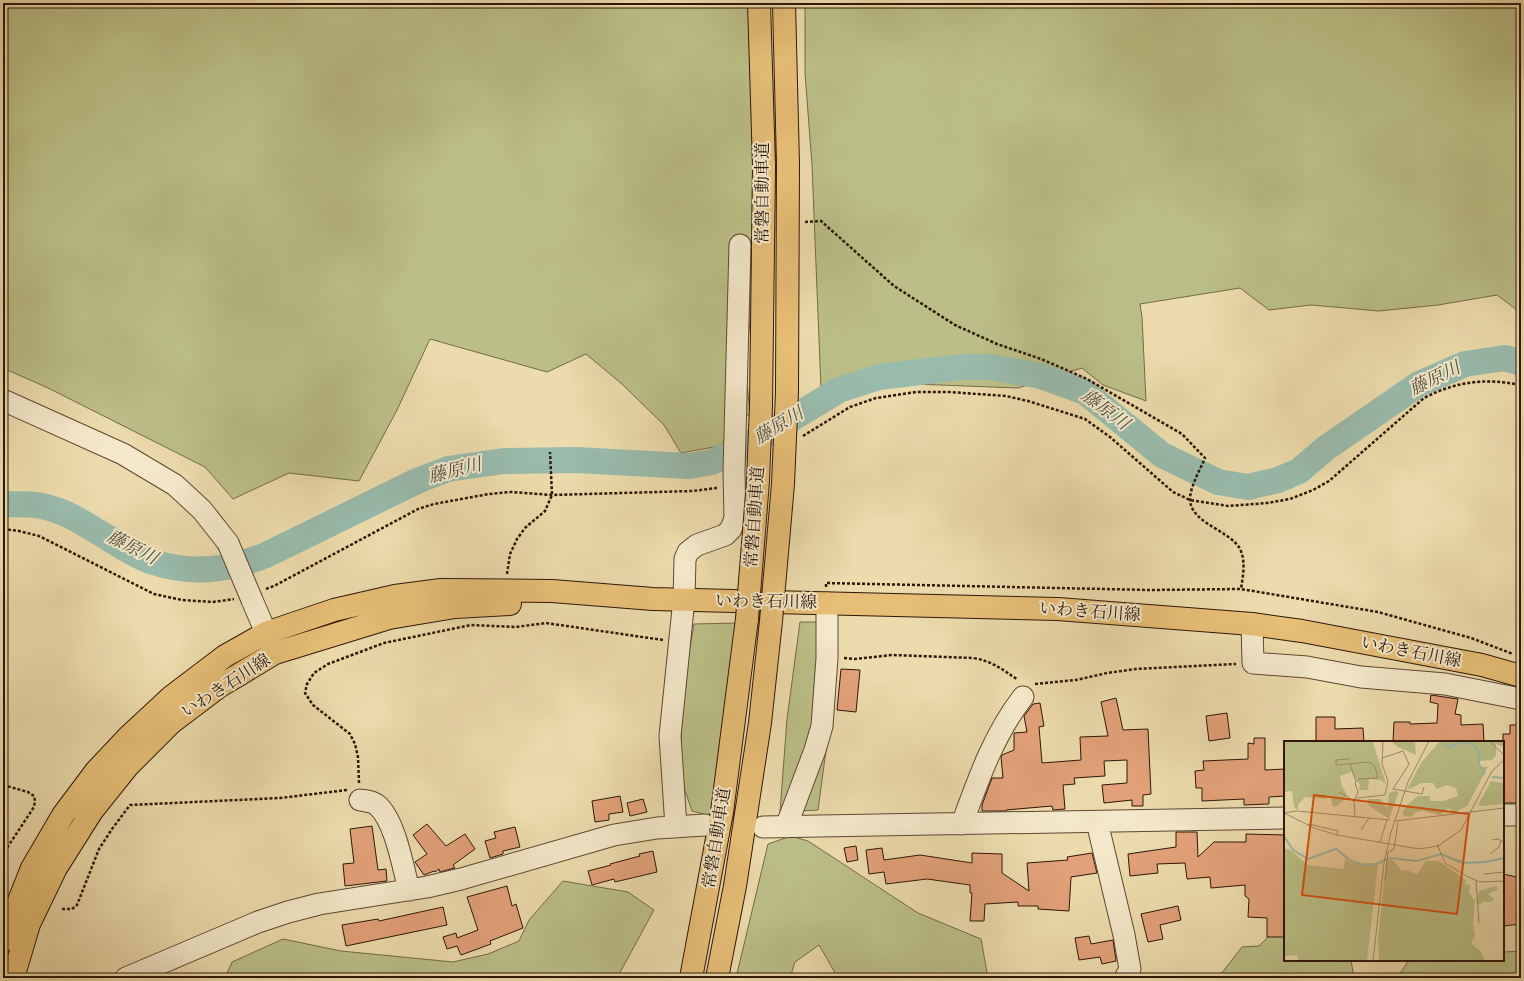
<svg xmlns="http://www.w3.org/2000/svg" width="1524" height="981" viewBox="0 0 1524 981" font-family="'IM FELL DW Pica','Noto Serif JP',serif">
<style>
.green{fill:#bbbf87;stroke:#746a48}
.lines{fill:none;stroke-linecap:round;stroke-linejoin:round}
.river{stroke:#99bbac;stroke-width:26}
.building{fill:#e2a179;stroke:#2e1609}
.minor-casing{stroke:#5e4732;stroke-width:23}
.major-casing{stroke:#2e1609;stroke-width:24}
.highway-casing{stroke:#2e1609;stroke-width:24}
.path{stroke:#2e1609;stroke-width:2.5;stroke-dasharray:3 2;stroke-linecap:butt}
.minor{stroke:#f3e8c9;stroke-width:21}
.major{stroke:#e6be76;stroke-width:22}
.highway{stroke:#e6be76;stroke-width:22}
.minor-bridge-casing{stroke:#5e4732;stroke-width:23;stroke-linecap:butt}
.highway-bridge-casing{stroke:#2e1609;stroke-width:24;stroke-linecap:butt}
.minor-bridge{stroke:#f3e8c9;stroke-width:21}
.highway-bridge{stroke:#e6be76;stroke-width:22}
.labels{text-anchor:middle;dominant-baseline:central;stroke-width:4;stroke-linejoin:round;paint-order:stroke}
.street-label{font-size:17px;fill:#2e1609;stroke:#f3e8c9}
.water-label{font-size:18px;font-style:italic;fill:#535042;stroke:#f3e8c9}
.inset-river{fill:none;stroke:#99bbac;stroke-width:2}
.inset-road{fill:none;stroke:#a08c6b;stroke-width:1}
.view{fill:#d5520c;fill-opacity:0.15;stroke:#d5520c;stroke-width:2}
.inset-edge{fill:none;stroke:#2e1609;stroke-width:2}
</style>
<rect width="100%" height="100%" fill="#ecdbac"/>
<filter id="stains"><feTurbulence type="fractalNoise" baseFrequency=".005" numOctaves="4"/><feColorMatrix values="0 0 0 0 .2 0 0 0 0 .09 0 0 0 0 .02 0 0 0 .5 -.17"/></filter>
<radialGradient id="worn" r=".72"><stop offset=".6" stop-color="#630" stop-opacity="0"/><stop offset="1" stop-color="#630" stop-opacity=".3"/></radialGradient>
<path class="green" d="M 3,3 L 749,3 L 760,245 L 745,362 L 750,413 L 719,446 L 681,453 L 664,425 L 622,384 L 586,354 L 547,372 L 430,339 L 397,410 L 359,481 L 289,473 L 233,499 L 205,467 L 48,388 L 3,368 Z
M 805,3 L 1521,3 L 1521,313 L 1497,295 L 1438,305 L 1379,311 L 1311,305 L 1269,310 L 1240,288 L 1140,304 L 1142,317 L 1146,401 L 1103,385 L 1082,368 L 1018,388 L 913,384 L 821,389 L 812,165 L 805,73 Z
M 800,622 L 818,622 L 833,725 L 827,743 L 818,810 L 780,812 L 787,719 Z
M 739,623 L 711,816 L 692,811 L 680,776 L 683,689 L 694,624 Z
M 791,836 L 808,841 L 918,913 L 981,939 L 988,978 L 838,978 L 819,945 L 795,962 L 790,978 L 736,978 L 768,844 Z
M 563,881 L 628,892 L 654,910 L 617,978 L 225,978 L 232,962 L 283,939 L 341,951 L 453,962 L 488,954 L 519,941 L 529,920 Z
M 1285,920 L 1285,960 L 1351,960 L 1354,978 L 1218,978 L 1242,947 L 1259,946 Z
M 1521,951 L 1521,978 L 1397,978 L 1409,960 L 1503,960 L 1503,952 Z"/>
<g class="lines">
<path class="river" d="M 3,504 C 17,505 32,503 46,507 C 68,512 88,526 108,538 C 121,546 139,558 153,562 C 193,575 228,570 266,555 L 417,481 L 448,469 L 504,461 L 575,460 L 689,466 L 712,462 L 748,445 L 839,390 L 879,377 L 961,367 L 990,367 L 1041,376 L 1085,392 L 1162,455 L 1218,482 L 1248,487 L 1278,480 L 1299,471 L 1326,448 L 1419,384 L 1465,364 L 1505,358 L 1521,363"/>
</g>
<path class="building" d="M 841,669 L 860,670 L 856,712 L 837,710 Z
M 1431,695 L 1458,699 L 1455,714 L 1461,715 L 1461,725 L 1483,724 L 1484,742 L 1393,742 L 1394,722 L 1410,722 L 1410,724 L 1437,723 L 1438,704 L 1430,702 Z
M 1116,698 L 1123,730 L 1148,729 L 1151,794 L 1143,795 L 1143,806 L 1132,806 L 1132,800 L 1104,803 L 1102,785 L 1127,783 L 1127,760 L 1104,761 L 1105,776 L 1074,778 L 1075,784 L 1063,785 L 1065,809 L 1053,810 L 1052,806 L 1006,810 L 1006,811 L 982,811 L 982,805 L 992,778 L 1003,778 L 1001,757 L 1002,755 L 1014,750 L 1014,733 L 1027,732 L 1024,716 L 1033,704 L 1040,703 L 1044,726 L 1039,727 L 1042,763 L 1081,760 L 1080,737 L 1108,736 L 1101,702 Z
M 1227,713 L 1230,738 L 1209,741 L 1206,716 Z
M 1316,717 L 1335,717 L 1335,729 L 1363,728 L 1364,742 L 1316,742 Z
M 1510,725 L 1521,725 L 1521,803 L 1503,803 L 1503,734 L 1510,734 Z
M 1254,738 L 1265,738 L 1265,770 L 1285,769 L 1285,796 L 1269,797 L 1269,804 L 1244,805 L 1244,799 L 1202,801 L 1202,788 L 1196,788 L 1195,771 L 1204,770 L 1203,761 L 1248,759 L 1248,743 L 1254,744 Z
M 620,796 L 623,812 L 609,814 L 609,820 L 595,822 L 592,801 Z
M 643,799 L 647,812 L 630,816 L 627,803 Z
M 427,824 L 446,846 L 465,834 L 475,849 L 453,865 L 455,868 L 454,868 L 440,872 L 439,869 L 435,872 L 434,871 L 424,875 L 415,862 L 427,854 L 413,835 Z
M 372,826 L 378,870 L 386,869 L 387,881 L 345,886 L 343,864 L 354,863 L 350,829 Z
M 515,827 L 520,847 L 503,851 L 503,854 L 490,858 L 485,841 L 496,838 L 494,832 Z
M 1176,832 L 1197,832 L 1198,857 L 1214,842 L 1246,842 L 1246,834 L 1285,835 L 1285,937 L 1267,937 L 1267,918 L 1248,917 L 1249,899 L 1245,896 L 1245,885 L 1211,888 L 1210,877 L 1187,879 L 1185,863 L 1157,864 L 1158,873 L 1130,876 L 1128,854 L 1176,847 Z
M 856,846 L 858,860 L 847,862 L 844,848 Z
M 882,848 L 884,860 L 920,855 L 972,863 L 972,853 L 1002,854 L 1002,873 L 1029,891 L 1027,863 L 1068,860 L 1067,857 L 1092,853 L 1097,873 L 1071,877 L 1069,911 L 1038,909 L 1038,906 L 1018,906 L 1018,902 L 985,904 L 984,921 L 970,921 L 972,893 L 970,893 L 970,885 L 927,879 L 886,884 L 884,872 L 869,874 L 866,850 Z
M 653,851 L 657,872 L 615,882 L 614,879 L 592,885 L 588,871 L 611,865 L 610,864 L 640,856 L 639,854 Z
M 1503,874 L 1521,878 L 1521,924 L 1503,926 Z
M 507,886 L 512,906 L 516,904 L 523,928 L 490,941 L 491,944 L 461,955 L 457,946 L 447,949 L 443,937 L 456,933 L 457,938 L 478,930 L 467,897 Z
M 1178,906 L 1181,920 L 1160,925 L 1163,939 L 1148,942 L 1141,914 Z
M 443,907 L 447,925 L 346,946 L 342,925 L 378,919 L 379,921 Z
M 1089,936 L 1091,944 L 1113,940 L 1116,961 L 1102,964 L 1100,957 L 1079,960 L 1075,938 Z"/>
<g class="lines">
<defs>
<path id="minor" d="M 3,400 L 123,454 L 175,485 L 202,510 L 228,543
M 252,600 L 273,649
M 1252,624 L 1253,663 L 1307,667 L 1361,677 L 1445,684 L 1521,699
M 360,800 C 366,801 372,801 377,805 C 395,820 403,867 409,890
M 1503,815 L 1521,815
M 1097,822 L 1124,935 L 1130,969 L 1125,978
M 962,824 C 978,780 994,734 1023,697
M 676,827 L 670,736 L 684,599 L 685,559 L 688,552 L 697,545 L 725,535 L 731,529 L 735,518 L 734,472 L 740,245
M 763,827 L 1285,818
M 786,827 L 815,750 L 822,726 L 827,658 L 827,603
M 126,978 L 258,922 L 288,912 L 319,904 L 427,887 L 461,879 L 614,835 L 657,828 L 705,825"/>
<path id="major" d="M 3,941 L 32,868 L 63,815 L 96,771 L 128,737 L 171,697 L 225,656 L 266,633 L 334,610 L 395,596 L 441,590 L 552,591 L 653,599 L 1058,609 L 1252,624 L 1302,631 L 1482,665 L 1521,676
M 13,978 L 29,924 L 56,868 L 92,811 L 128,766 L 171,723 L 220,686 L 275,653 L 389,618 L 455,607 L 510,604"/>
<path id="highway" d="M 759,3 L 764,166
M 784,3 L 788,164
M 691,978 L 722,812 L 747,619
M 717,978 L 735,886 L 760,723 L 771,621"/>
</defs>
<use href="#minor" class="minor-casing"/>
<use href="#major" class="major-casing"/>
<use href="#highway" class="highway-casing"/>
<path class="path" d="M 805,222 L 821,221 L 894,286 L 955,325 L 997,344 L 1041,359 L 1087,379 L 1182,434 L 1205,458 C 1200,470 1191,485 1190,498 C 1189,523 1230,530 1240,549 C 1246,561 1243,576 1241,589
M 803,436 L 850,407 L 876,398 L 916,392 L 949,392 L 1006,396 L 1028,401 L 1085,419 L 1110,437 L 1173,492 L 1190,500 L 1228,506 L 1267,503 L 1290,499 L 1313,490 L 1329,481 L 1424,398 C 1457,381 1485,378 1521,385
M 3,529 L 19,531 L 39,536 L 154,594 L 182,600 L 213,602 L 234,599
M 507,574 L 510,554 L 517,539 L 525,528 L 545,511 L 548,504 L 552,495 L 550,452
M 826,587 L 826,583 L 1150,590 L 1241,589 L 1378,612 L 1471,638 L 1513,654
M 266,589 L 274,586 L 418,509 L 434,504 L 489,494 L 511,492 L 552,495 L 692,491 L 717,488
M 844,658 L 855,659 L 892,655 L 973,658 C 992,661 1002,669 1018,680
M 1035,684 L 1076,680 L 1107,673 L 1136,669 L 1236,664
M 359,783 L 358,757 L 355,744 L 350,734 L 313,705 L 305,693 L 307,684 L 314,673 L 328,664 L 384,643 L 471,625 L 516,627 L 546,623 L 663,640
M 3,785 L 28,792 L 34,796 L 35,801 L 34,807 L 3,854
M 62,909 L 72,909 L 77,905 L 99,849 L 112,829 L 130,805 L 280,798 L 347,790"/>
<use href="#minor" class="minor"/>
<use href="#major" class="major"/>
<use href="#highway" class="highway"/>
<defs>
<path id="minor-bridge" d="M 228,543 L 252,600"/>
<path id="highway-bridge" d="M 747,619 L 758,481 L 761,406 L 764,166
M 771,621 L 783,484 L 787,392 L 788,164"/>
</defs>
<use href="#minor-bridge" class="minor-bridge-casing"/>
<use href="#highway-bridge" class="highway-bridge-casing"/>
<use href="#minor-bridge" class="minor-bridge"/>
<use href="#highway-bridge" class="highway-bridge"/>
</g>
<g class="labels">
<g class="street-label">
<text transform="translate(763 193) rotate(-90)">常磐自動車道</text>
<text transform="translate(755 517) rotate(-86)">常磐自動車道</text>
<text transform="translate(766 602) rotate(1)">いわき石川線</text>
<text transform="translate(1090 612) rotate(4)">いわき石川線</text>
<text transform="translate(1411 652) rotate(11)">いわき石川線</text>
<text transform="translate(226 686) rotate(-33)">いわき石川線</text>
<text transform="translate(717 838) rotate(-81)">常磐自動車道</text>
</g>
<g class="water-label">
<text transform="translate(1435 379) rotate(-26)">藤原川</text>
<text transform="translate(1105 410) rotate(37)">藤原川</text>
<text transform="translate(779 426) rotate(-31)">藤原川</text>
<text transform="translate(455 471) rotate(-14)">藤原川</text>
<text transform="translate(132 548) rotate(27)">藤原川</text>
</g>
</g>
<g transform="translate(1284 741)">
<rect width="220" height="220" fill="#ecdbac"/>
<path d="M 0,0 L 92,0 L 89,2 L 102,43 L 97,39 L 85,38 L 84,49 L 75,49 L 76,44 L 68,31 L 56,35 L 58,45 L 63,54 L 58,61 L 51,66 L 48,64 L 47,54 L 41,58 L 21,56 L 14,64 L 14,69 L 10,66 L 8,50 L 0,51 ZM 107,0 L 131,0 L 132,14 L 114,6 ZM 156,0 L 220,0 L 220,6 L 212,3 L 212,14 L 208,19 L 194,20 L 194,25 L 204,26 L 183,65 L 171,71 L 164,67 L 156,74 L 139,70 L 132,71 L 127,76 L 120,75 L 118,72 L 123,64 L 134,55 L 146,55 L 146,60 L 159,60 L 174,55 L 172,47 L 163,44 L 153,48 L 149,42 L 138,42 L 123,49 L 136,23 ZM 207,40 L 220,42 L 220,63 L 197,65 L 194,64 ZM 111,50 L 115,51 L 105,78 L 85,65 L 84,58 L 97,58 L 101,66 L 104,65 L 105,52 ZM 0,108 L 5,108 L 24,124 L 60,128 L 61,118 L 67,122 L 94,123 L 83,220 L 15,220 L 13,214 L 0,215 ZM 105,119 L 109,119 L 118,130 L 122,129 L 133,133 L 142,120 L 155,120 L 182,139 L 181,143 L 186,144 L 185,152 L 191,160 L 189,184 L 191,194 L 187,202 L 197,211 L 201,220 L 95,220 L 94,197 L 102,122 ZM 212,145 L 214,148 L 204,153 L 210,158 L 207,161 L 198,161 L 196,164 L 192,161 L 195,150 Z" fill="#bbbf87"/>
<path class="inset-river" d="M 158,0 L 165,6 L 182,1 L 189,3 L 195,11 L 195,23 L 201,33M 208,36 L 220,37M 0,95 L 9,109 L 24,118 L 52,108 L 67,120 L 80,124 L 92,123 L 106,117 L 133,120 L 157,113 L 179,122 L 201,121 L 220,117"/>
<path class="inset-road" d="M 205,0 L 220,14M 98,17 L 119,10 L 125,23 L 109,48M 65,18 L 52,19 L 52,24 L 85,21 L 90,24 L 93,32 L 93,37 L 75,38 L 71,42 L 74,51 L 70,60 L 71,76M 66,23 L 72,41M 109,48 L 138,53 L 140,46M 55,51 L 70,60M 73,57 L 101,54 L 104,40 L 98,23 L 99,0M 0,72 L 13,70 L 106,79M 0,72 L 30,87 L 53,94 L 135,108 L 154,105 L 177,89 L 208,30 L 220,19M 111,80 L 220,67M 25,85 L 25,83 L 54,90 L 53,94M 77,89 L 85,77M 208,99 L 214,98 L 220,101M 96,101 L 103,79M 153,103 L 161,122 L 184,136 L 196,141 L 220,140M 206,113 L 215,106 L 217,99M 200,133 L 220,131M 101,139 L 104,111 L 110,108 L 114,81M 192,140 L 195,182M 89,220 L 100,122 L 107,91 L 124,41 L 145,0"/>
<path class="view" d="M 30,54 L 185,73 L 173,173 L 18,154 Z"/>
<rect width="220" height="220" class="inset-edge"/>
</g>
<rect width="1524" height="981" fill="none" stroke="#ecdbac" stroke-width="16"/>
<rect x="4" y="4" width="1516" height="973" fill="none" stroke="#2e1609" stroke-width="2"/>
<rect x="8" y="8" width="1508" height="965" fill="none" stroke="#2e1609"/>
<rect width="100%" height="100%" filter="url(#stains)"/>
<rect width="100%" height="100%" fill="url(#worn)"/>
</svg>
